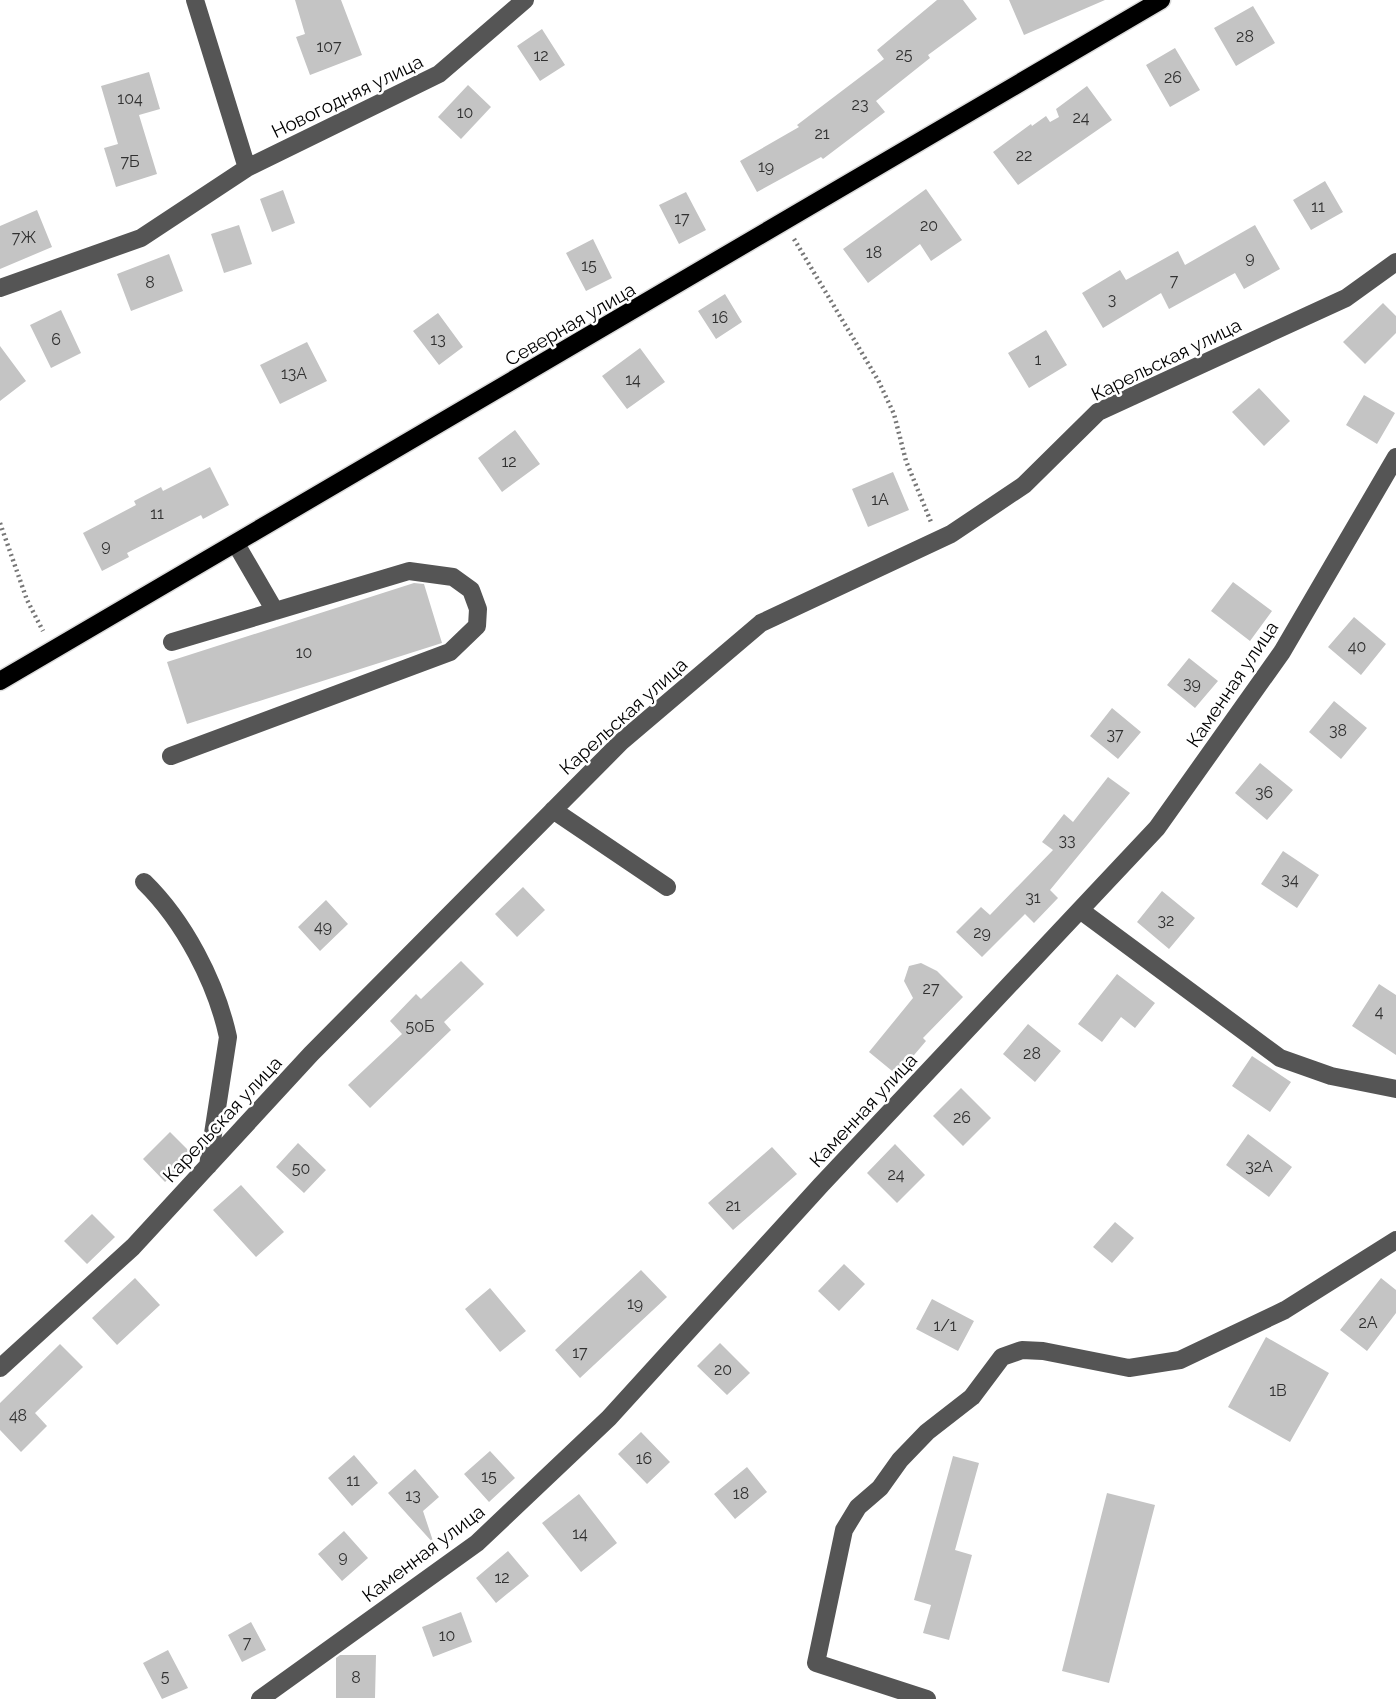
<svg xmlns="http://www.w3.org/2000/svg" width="1396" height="1699" viewBox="0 0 1396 1699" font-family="Raleway,sans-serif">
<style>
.building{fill:#c4c4c4}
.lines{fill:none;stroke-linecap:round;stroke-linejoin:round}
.major-casing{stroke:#dbdbdb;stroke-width:21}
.path{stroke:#777;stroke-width:4.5;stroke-dasharray:2 3.5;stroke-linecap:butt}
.minor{stroke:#555;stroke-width:18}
.major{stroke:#000;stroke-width:18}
.labels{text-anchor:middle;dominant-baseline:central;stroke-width:5;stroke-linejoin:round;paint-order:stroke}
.number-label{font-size:16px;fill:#313131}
.street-label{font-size:19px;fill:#000;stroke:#fff}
</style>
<rect width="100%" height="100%" fill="#fff"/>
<path class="building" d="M 295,0 L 341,0 L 362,55 L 310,75 L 296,37 L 305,34 Z
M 937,0 L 963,0 L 977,19 L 928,55 L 930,58 L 876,101 L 885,112 L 823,159 L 821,157 L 757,192 L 740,161 L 799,127 L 797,125 L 884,59 L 877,50 Z
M 1009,0 L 1105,0 L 1024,35 Z
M 1253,6 L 1275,43 L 1236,66 L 1214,28 Z
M 542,29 L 565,65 L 540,81 L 517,46 Z
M 1175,48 L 1200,90 L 1170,107 L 1146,65 Z
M 149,72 L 160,109 L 139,115 L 157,174 L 116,187 L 104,148 L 118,144 L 101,86 Z
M 468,85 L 491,107 L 461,139 L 438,117 Z
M 1087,86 L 1112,120 L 1018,185 L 993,152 L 1031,124 L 1032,126 L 1046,116 L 1050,122 L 1059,117 L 1056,109 Z
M 1325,181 L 1343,212 L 1311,230 L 1293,200 Z
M 926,189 L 962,240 L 931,261 L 920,244 L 868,283 L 843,249 Z
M 283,190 L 295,223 L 272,232 L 260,199 Z
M 686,192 L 706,230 L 679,244 L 659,205 Z
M 37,210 L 52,247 L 0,269 L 0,226 Z
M 239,225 L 252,264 L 224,273 L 211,234 Z
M 1255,225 L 1280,269 L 1244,289 L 1235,273 L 1169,309 L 1161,293 L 1103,328 L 1082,293 L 1120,270 L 1126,280 L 1178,251 L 1185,265 Z
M 593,239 L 612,278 L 586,291 L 566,253 Z
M 169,254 L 183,291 L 131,311 L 117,274 Z
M 725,294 L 742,322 L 716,339 L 698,311 Z
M 1383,303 L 1396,316 L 1396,333 L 1365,364 L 1343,342 Z
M 61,310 L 81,353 L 51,368 L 30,325 Z
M 438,313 L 463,347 L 439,365 L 413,331 Z
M 1046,330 L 1067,365 L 1029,388 L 1008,353 Z
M 307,342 L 327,381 L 280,404 L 260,365 Z
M 0,346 L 26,381 L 0,401 Z
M 640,348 L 665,382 L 627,409 L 602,376 Z
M 1259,388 L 1290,421 L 1264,446 L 1232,412 Z
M 1364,395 L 1395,413 L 1377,444 L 1346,425 Z
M 515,430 L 540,464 L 502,492 L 478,458 Z
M 210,467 L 229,505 L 203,519 L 201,515 L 127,553 L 129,557 L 102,571 L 83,533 L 136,505 L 134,501 L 161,487 L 163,491 Z
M 893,472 L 909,510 L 868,527 L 852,489 Z
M 1233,582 L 1272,611 L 1250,641 L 1211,611 Z
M 414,583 L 424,584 L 442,643 L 187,724 L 167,662 Z
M 1354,617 L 1386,644 L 1361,675 L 1328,647 Z
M 1189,658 L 1218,681 L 1195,708 L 1167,685 Z
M 1334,701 L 1367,728 L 1341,759 L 1309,732 Z
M 1112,708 L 1141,732 L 1118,759 L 1090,736 Z
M 1260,763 L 1293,790 L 1267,820 L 1235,793 Z
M 1108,777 L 1130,793 L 1050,890 L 1058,898 L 1034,923 L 1025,914 L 982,957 L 956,932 L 981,907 L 990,915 L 1053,850 L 1042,842 L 1064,814 L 1073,822 Z
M 1283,851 L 1319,875 L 1297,908 L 1261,884 Z
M 523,887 L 545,910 L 517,937 L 495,914 Z
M 1162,891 L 1195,918 L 1169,949 L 1137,922 Z
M 326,900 L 348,924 L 320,951 L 298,927 Z
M 461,961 L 484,984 L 444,1022 L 451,1030 L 370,1108 L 348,1085 L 402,1034 L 390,1021 L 416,994 L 421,999 Z
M 921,963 L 937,971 L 963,997 L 923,1038 L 926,1041 L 897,1075 L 869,1052 L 913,998 L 904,981 L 909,966 Z
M 1117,974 L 1155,1003 L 1135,1028 L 1121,1017 L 1102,1042 L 1078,1024 Z
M 1379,984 L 1396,995 L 1396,1055 L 1352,1026 Z
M 1028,1024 L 1061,1051 L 1035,1082 L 1003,1054 Z
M 1252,1056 L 1291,1082 L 1270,1112 L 1232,1086 Z
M 961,1088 L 991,1118 L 963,1146 L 933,1116 Z
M 170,1132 L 193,1155 L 165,1182 L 143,1159 Z
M 1248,1134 L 1292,1167 L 1269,1197 L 1226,1165 Z
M 298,1143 L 326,1170 L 304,1193 L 276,1167 Z
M 895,1144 L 925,1175 L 897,1203 L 867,1173 Z
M 772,1147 L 797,1174 L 733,1230 L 708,1203 Z
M 241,1185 L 284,1232 L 256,1257 L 213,1210 Z
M 92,1214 L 115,1237 L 87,1264 L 64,1241 Z
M 1115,1222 L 1134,1238 L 1112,1263 L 1093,1247 Z
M 844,1264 L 865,1284 L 839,1311 L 818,1291 Z
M 641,1270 L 667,1297 L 580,1378 L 555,1350 Z
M 135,1278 L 160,1305 L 117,1345 L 92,1318 Z
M 1381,1278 L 1396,1290 L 1396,1313 L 1367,1351 L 1340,1330 Z
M 490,1288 L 526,1331 L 500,1352 L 465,1309 Z
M 932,1299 L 974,1321 L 958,1351 L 916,1329 Z
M 1266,1337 L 1329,1373 L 1290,1442 L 1228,1407 Z
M 720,1343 L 750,1373 L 727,1395 L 697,1366 Z
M 60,1344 L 83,1367 L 35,1413 L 47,1426 L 21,1452 L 0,1430 L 0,1403 Z
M 641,1432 L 670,1462 L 647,1484 L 618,1454 Z
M 490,1451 L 515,1478 L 489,1502 L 464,1474 Z
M 354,1455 L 378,1483 L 352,1506 L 328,1478 Z
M 953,1456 L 979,1463 L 955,1550 L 972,1555 L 949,1640 L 923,1633 L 931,1605 L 914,1600 Z
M 747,1467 L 767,1492 L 735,1519 L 714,1494 Z
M 415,1469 L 439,1497 L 423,1511 L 434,1544 L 388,1493 Z
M 1107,1493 L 1155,1505 L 1109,1683 L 1062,1671 Z
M 579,1494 L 617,1543 L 581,1572 L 542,1523 Z
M 344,1531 L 368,1558 L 342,1581 L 318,1554 Z
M 508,1551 L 529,1576 L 496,1603 L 476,1578 Z
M 461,1612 L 472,1642 L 433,1657 L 422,1627 Z
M 251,1622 L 266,1650 L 242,1662 L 228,1635 Z
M 168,1650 L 188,1688 L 162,1699 L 143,1663 Z
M 340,1655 L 376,1655 L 375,1698 L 336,1698 L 336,1658 Z"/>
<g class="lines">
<defs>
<path id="major" d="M 0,681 L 1161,0"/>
</defs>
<use href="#major" class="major-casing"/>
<path class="path" d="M 794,239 L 878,380 L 894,414 L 906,461 L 931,522
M 0,523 L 27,600 L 43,631"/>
<path class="minor" d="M 195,0 L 247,168
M 0,288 L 141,238 L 247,168 L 439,74 L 525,0
M 236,544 L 275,611
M 171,756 L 450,652 L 477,626 L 478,609 L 471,590 L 453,577 L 409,571 L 172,642
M 553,810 L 667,887
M 144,882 C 184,921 216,982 228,1037 L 208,1166
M 1080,910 L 1280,1058 L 1331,1076 L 1396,1089
M 0,1368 L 133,1247 L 311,1054 L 621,742 L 761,623 L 951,534 L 1024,485 L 1098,412 L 1346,298 L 1396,262
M 260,1699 L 477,1543 L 609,1418 L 821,1185 L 1157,828 L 1282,652 L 1396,457
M 927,1699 L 816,1663 L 844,1530 L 858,1507 L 880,1488 L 900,1460 L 927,1432 L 972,1397 L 1002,1357 L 1022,1350 L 1043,1351 L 1129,1368 L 1180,1360 L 1285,1310 L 1396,1240"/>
<use href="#major" class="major"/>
</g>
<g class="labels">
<g class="number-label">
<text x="1245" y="36">28</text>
<text x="329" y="46">107</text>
<text x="904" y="54">25</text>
<text x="541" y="55">12</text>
<text x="1173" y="77">26</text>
<text x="130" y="98">104</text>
<text x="860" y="104">23</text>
<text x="465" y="112">10</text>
<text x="1081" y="117">24</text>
<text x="822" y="133">21</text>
<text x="1024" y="155">22</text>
<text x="130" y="161">7Б</text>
<text x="766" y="166">19</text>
<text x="1318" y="206">11</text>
<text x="682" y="218">17</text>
<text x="929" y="225">20</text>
<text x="24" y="237">7Ж</text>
<text x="874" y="252">18</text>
<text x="1250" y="257">9</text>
<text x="589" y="265">15</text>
<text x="1174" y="280">7</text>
<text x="150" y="282">8</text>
<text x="1112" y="299">3</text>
<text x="720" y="317">16</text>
<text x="56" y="339">6</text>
<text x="438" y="339">13</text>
<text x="1038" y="359">1</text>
<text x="294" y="373">13А</text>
<text x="633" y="379">14</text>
<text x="509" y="461">12</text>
<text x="880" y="499">1А</text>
<text x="157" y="513">11</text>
<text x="106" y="545">9</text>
<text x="1357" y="646">40</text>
<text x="304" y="652">10</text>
<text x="1192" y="683">39</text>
<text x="1338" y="730">38</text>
<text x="1115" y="734">37</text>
<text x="1264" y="792">36</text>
<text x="1067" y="840">33</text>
<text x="1290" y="879">34</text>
<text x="1033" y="897">31</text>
<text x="1166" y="920">32</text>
<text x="323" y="926">49</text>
<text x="982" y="932">29</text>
<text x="931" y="988">27</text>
<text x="1379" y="1011">4</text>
<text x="420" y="1026">50Б</text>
<text x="1032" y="1053">28</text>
<text x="962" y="1117">26</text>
<text x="1259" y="1166">32А</text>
<text x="301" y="1168">50</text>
<text x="896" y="1174">24</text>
<text x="733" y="1205">21</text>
<text x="635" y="1303">19</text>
<text x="1368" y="1322">2А</text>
<text x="945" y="1325">1/1</text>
<text x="580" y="1352">17</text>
<text x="723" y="1369">20</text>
<text x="1278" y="1390">1В</text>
<text x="18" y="1415">48</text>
<text x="644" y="1458">16</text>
<text x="489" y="1476">15</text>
<text x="353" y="1480">11</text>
<text x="741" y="1493">18</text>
<text x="413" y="1495">13</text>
<text x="580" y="1533">14</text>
<text x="343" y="1556">9</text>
<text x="502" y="1577">12</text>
<text x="447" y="1635">10</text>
<text x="247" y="1642">7</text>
<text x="165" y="1676">5</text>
<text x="356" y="1677">8</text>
</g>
<g class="street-label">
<text transform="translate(347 96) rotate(-26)">Новогодняя улица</text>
<text transform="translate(570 324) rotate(-30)">Северная улица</text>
<text transform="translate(1166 359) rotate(-26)">Карельская улица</text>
<text transform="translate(1232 684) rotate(-56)">Каменная улица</text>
<text transform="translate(623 716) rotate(-42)">Карельская улица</text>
<text transform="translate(863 1110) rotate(-47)">Каменная улица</text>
<text transform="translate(222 1119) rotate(-47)">Карельская улица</text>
<text transform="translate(423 1553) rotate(-37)">Каменная улица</text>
</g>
</g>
</svg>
